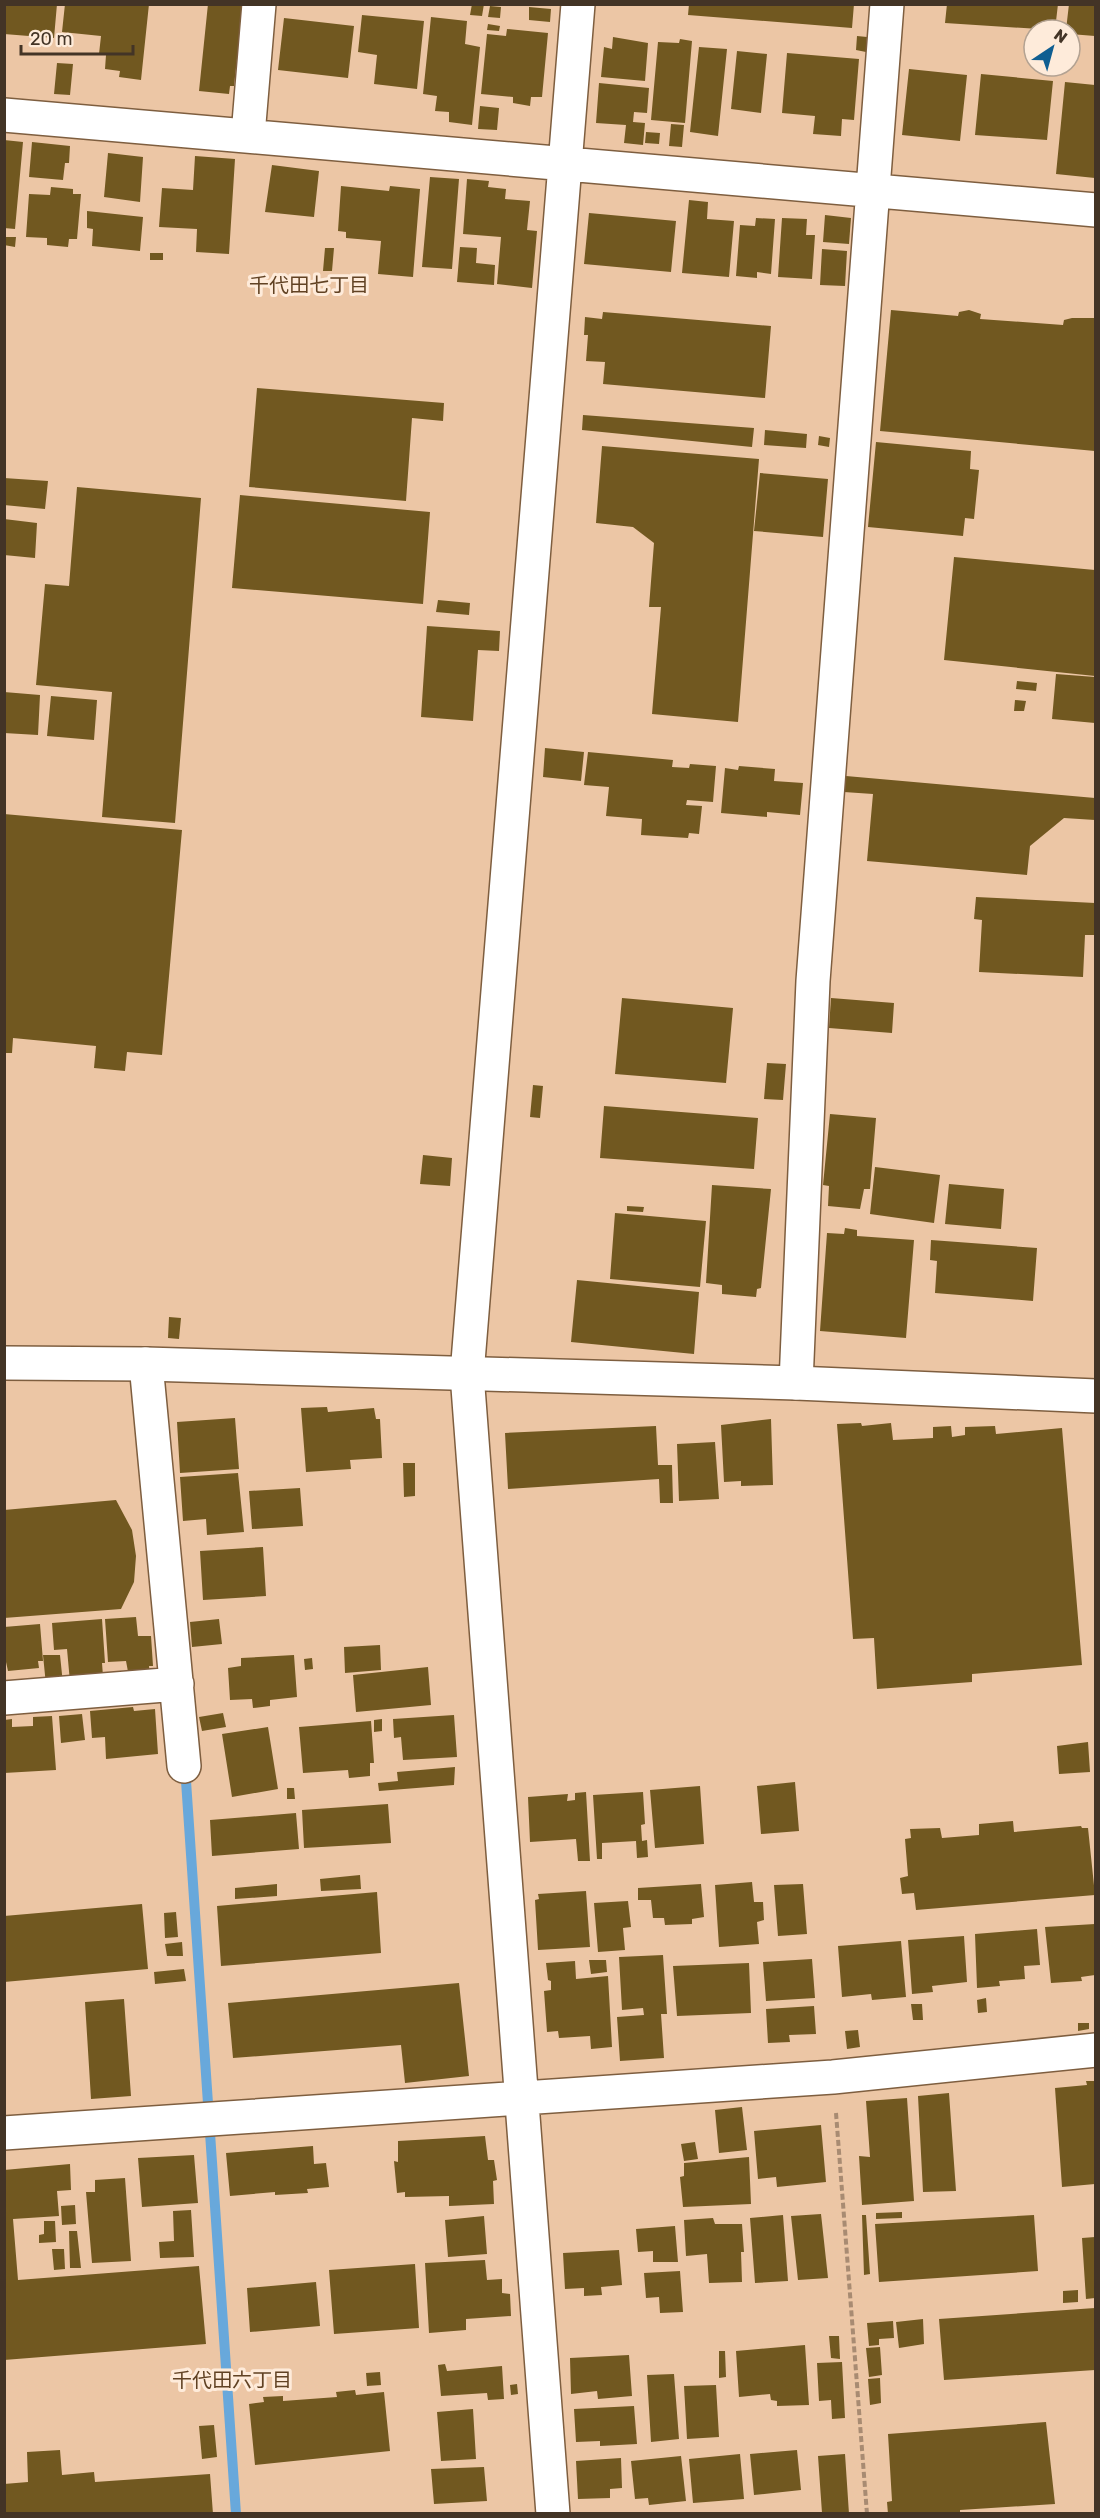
<svg xmlns="http://www.w3.org/2000/svg" width="1100" height="2518" viewBox="0 0 1100 2518" font-family="Rubik,'Noto Sans JP',sans-serif">
<style>
.lines{fill:none;stroke-linecap:round;stroke-linejoin:round}
.stream{stroke:#68a8db;stroke-width:10}
.building{fill:#715820}
.minor-casing{stroke:#7e5e3f;stroke-width:36}
.tertiary-casing{stroke:#7e5e3f;stroke-width:36}
.path{stroke:#a88b72;stroke-width:4;stroke-dasharray:6 3;stroke-linecap:butt}
.minor{stroke:#fff;stroke-width:33}
.tertiary{stroke:#fff;stroke-width:33}
.labels{text-anchor:middle;dominant-baseline:central;stroke-width:6;stroke-linejoin:round;paint-order:stroke}
.neighbourhood-label{font-size:20px;fill:#614223;stroke:#feebda}
</style>
<rect width="100%" height="100%" fill="#ecc6a5"/>
<g class="lines">
<path class="stream" d="M 186,1781 L 236,2514"/>
</g>
<path class="building" d="M 4,4 L 57,4 L 54,38 L 4,34 Z
M 65,4 L 149,4 L 141,80 L 119,77 L 120,71 L 105,69 L 106,55 L 99,54 L 101,36 L 62,32 Z
M 208,4 L 243,4 L 234,86 L 230,86 L 229,94 L 199,91 Z
M 472,4 L 484,4 L 482,16 L 470,15 Z
M 689,4 L 854,4 L 852,28 L 688,15 Z
M 947,4 L 1058,4 L 1055,30 L 945,23 Z
M 1069,4 L 1095,4 L 1095,36 L 1070,34 L 1070,30 L 1066,30 Z
M 490,6 L 501,7 L 500,18 L 488,17 Z
M 529,7 L 551,9 L 550,22 L 529,20 Z
M 362,15 L 424,21 L 417,89 L 374,84 L 377,55 L 358,52 Z
M 431,17 L 467,21 L 465,44 L 480,47 L 472,125 L 449,122 L 449,112 L 435,111 L 437,96 L 423,94 Z
M 284,18 L 354,26 L 348,78 L 278,70 Z
M 488,24 L 500,26 L 499,31 L 487,30 Z
M 507,29 L 548,33 L 542,97 L 531,97 L 530,106 L 513,103 L 513,97 L 481,94 L 487,34 L 506,36 Z
M 857,36 L 867,37 L 866,52 L 856,50 Z
M 613,37 L 648,43 L 645,81 L 601,77 L 604,47 L 612,49 Z
M 680,39 L 692,41 L 685,123 L 651,120 L 658,42 L 679,43 Z
M 699,47 L 727,49 L 718,136 L 690,132 Z
M 737,51 L 767,54 L 761,113 L 731,109 Z
M 787,53 L 859,59 L 854,120 L 842,119 L 841,136 L 813,134 L 815,116 L 782,113 Z
M 57,63 L 73,64 L 70,95 L 54,94 Z
M 909,69 L 967,75 L 960,141 L 902,135 Z
M 981,74 L 1053,81 L 1047,140 L 975,135 Z
M 1065,82 L 1095,85 L 1095,178 L 1056,174 Z
M 599,83 L 649,88 L 647,113 L 634,112 L 633,122 L 645,123 L 643,145 L 624,143 L 626,125 L 596,123 Z
M 480,106 L 499,108 L 497,130 L 478,129 Z
M 671,124 L 684,125 L 682,147 L 669,146 Z
M 646,132 L 660,133 L 659,144 L 645,143 Z
M 4,140 L 23,142 L 15,229 L 4,228 Z
M 32,142 L 70,146 L 69,163 L 65,163 L 63,180 L 29,177 Z
M 108,153 L 143,157 L 140,202 L 104,197 Z
M 195,156 L 235,159 L 229,254 L 196,252 L 197,229 L 159,227 L 162,188 L 193,190 Z
M 272,165 L 319,171 L 314,217 L 265,212 Z
M 430,177 L 459,179 L 452,269 L 422,267 Z
M 467,179 L 489,181 L 488,187 L 506,189 L 505,199 L 530,201 L 527,230 L 537,231 L 532,288 L 497,284 L 501,237 L 463,234 Z
M 341,186 L 389,191 L 390,186 L 420,189 L 413,277 L 378,274 L 381,241 L 346,238 L 346,232 L 338,231 Z
M 51,187 L 73,189 L 73,194 L 81,194 L 77,239 L 69,239 L 68,247 L 47,245 L 47,238 L 26,237 L 29,194 L 50,195 Z
M 689,200 L 708,202 L 707,219 L 734,221 L 729,277 L 682,273 Z
M 87,211 L 143,217 L 140,251 L 92,246 L 93,229 L 87,228 Z
M 589,213 L 676,221 L 671,272 L 584,264 Z
M 825,215 L 851,218 L 849,244 L 823,242 Z
M 756,218 L 775,219 L 771,274 L 757,272 L 757,278 L 736,276 L 740,225 L 755,226 Z
M 782,218 L 807,219 L 806,235 L 815,235 L 812,279 L 778,277 Z
M 5,237 L 16,237 L 15,247 L 4,245 Z
M 460,247 L 477,248 L 476,263 L 495,265 L 494,285 L 457,282 Z
M 325,248 L 334,248 L 332,271 L 323,271 Z
M 822,249 L 847,251 L 845,286 L 820,285 Z
M 150,253 L 163,253 L 163,260 L 150,260 Z
M 891,310 L 958,316 L 959,312 L 969,310 L 981,314 L 980,319 L 1063,325 L 1064,320 L 1072,318 L 1095,318 L 1095,451 L 880,431 Z
M 603,312 L 771,326 L 765,398 L 603,384 L 605,362 L 586,361 L 588,335 L 584,335 L 585,317 L 602,319 Z
M 257,388 L 444,403 L 443,421 L 412,418 L 406,501 L 249,487 Z
M 583,415 L 754,428 L 752,447 L 582,430 Z
M 765,430 L 807,434 L 806,448 L 764,445 Z
M 819,436 L 830,438 L 829,447 L 818,445 Z
M 876,442 L 971,451 L 970,469 L 979,470 L 974,519 L 965,518 L 963,536 L 868,527 Z
M 602,446 L 759,459 L 738,722 L 652,714 L 661,607 L 649,607 L 654,543 L 633,527 L 596,523 Z
M 760,473 L 828,479 L 823,537 L 754,531 Z
M 4,478 L 48,481 L 45,509 L 4,505 Z
M 77,487 L 201,498 L 175,823 L 102,817 L 112,692 L 36,685 L 45,584 L 69,586 Z
M 240,495 L 430,512 L 423,604 L 232,588 Z
M 4,519 L 37,523 L 35,558 L 4,555 Z
M 954,557 L 1095,570 L 1095,676 L 944,660 Z
M 438,600 L 470,603 L 469,615 L 436,612 Z
M 427,626 L 500,631 L 499,651 L 478,650 L 473,721 L 421,717 Z
M 1056,674 L 1095,677 L 1095,723 L 1052,719 Z
M 1017,681 L 1037,683 L 1036,691 L 1016,689 Z
M 4,692 L 40,695 L 38,735 L 4,733 Z
M 51,696 L 97,700 L 94,740 L 47,736 Z
M 1015,700 L 1026,701 L 1024,711 L 1014,711 Z
M 545,748 L 584,752 L 581,781 L 543,777 Z
M 588,752 L 673,760 L 672,767 L 689,768 L 690,764 L 716,766 L 713,802 L 687,800 L 686,805 L 702,806 L 699,834 L 689,833 L 688,838 L 641,835 L 642,819 L 606,816 L 609,787 L 584,785 Z
M 739,766 L 775,769 L 774,781 L 803,783 L 800,815 L 767,812 L 767,817 L 721,813 L 725,768 L 738,770 Z
M 846,776 L 1095,798 L 1095,820 L 1064,818 L 1030,846 L 1027,875 L 867,861 L 873,794 L 844,792 Z
M 4,814 L 182,830 L 162,1055 L 127,1052 L 125,1071 L 94,1068 L 96,1046 L 13,1038 L 12,1053 L 4,1053 Z
M 976,897 L 1095,903 L 1095,935 L 1085,935 L 1083,977 L 979,972 L 982,920 L 974,919 Z
M 622,998 L 733,1008 L 726,1083 L 615,1074 Z
M 831,998 L 894,1003 L 892,1033 L 829,1028 Z
M 767,1063 L 786,1064 L 783,1100 L 764,1099 Z
M 533,1085 L 543,1086 L 540,1118 L 530,1117 Z
M 604,1106 L 758,1118 L 754,1169 L 600,1158 Z
M 830,1114 L 876,1118 L 870,1189 L 864,1189 L 860,1209 L 828,1206 L 829,1186 L 823,1185 Z
M 423,1155 L 452,1158 L 450,1186 L 420,1184 Z
M 875,1167 L 940,1175 L 934,1223 L 870,1214 Z
M 949,1184 L 1004,1189 L 1001,1229 L 945,1224 Z
M 712,1185 L 771,1189 L 761,1288 L 757,1289 L 756,1297 L 722,1294 L 722,1285 L 706,1283 Z
M 627,1206 L 644,1207 L 643,1212 L 627,1211 Z
M 615,1213 L 706,1221 L 700,1287 L 610,1279 Z
M 845,1228 L 857,1230 L 857,1236 L 914,1240 L 906,1338 L 820,1331 L 827,1233 L 844,1234 Z
M 931,1240 L 1037,1248 L 1033,1301 L 935,1293 L 937,1261 L 930,1260 Z
M 577,1280 L 699,1292 L 694,1354 L 571,1342 Z
M 169,1317 L 181,1318 L 179,1339 L 168,1338 Z
M 327,1407 L 328,1412 L 374,1408 L 376,1419 L 380,1419 L 382,1458 L 350,1460 L 351,1469 L 306,1472 L 301,1408 Z
M 235,1418 L 239,1469 L 180,1473 L 177,1422 Z
M 771,1419 L 773,1485 L 741,1486 L 741,1481 L 724,1482 L 721,1425 Z
M 861,1423 L 862,1426 L 891,1423 L 893,1440 L 933,1438 L 933,1427 L 951,1426 L 952,1437 L 965,1435 L 965,1427 L 995,1426 L 996,1434 L 1062,1428 L 1082,1665 L 972,1674 L 972,1682 L 877,1689 L 874,1638 L 853,1639 L 837,1424 Z
M 656,1426 L 658,1465 L 672,1465 L 673,1503 L 660,1503 L 659,1479 L 508,1489 L 505,1433 Z
M 715,1442 L 719,1499 L 679,1501 L 677,1444 Z
M 403,1463 L 415,1463 L 415,1496 L 404,1497 Z
M 238,1473 L 244,1532 L 207,1535 L 206,1519 L 183,1521 L 180,1477 Z
M 300,1488 L 303,1526 L 252,1529 L 249,1491 Z
M 116,1500 L 132,1530 L 136,1556 L 134,1582 L 121,1609 L 4,1618 L 4,1510 Z
M 263,1547 L 266,1596 L 203,1600 L 200,1551 Z
M 136,1617 L 138,1636 L 151,1636 L 153,1666 L 149,1666 L 150,1677 L 129,1677 L 126,1661 L 108,1662 L 105,1619 Z
M 102,1619 L 105,1663 L 102,1663 L 103,1676 L 70,1682 L 67,1649 L 54,1650 L 52,1623 Z
M 219,1619 L 222,1644 L 192,1647 L 190,1622 Z
M 40,1624 L 43,1661 L 38,1661 L 39,1668 L 8,1671 L 4,1653 L 4,1627 Z
M 380,1645 L 381,1670 L 345,1673 L 344,1647 Z
M 43,1655 L 60,1655 L 63,1684 L 46,1685 Z
M 294,1655 L 297,1697 L 270,1700 L 270,1706 L 253,1708 L 252,1699 L 230,1700 L 228,1668 L 241,1666 L 241,1658 Z
M 312,1658 L 313,1669 L 305,1670 L 304,1659 Z
M 428,1667 L 431,1705 L 356,1712 L 353,1675 Z
M 133,1707 L 134,1711 L 155,1709 L 158,1754 L 106,1759 L 105,1737 L 92,1738 L 90,1711 Z
M 223,1713 L 226,1727 L 202,1731 L 199,1717 Z
M 82,1714 L 85,1740 L 61,1743 L 59,1716 Z
M 454,1715 L 457,1757 L 403,1760 L 401,1737 L 394,1738 L 393,1719 Z
M 52,1716 L 56,1770 L 4,1773 L 4,1720 L 12,1719 L 12,1727 L 33,1726 L 33,1717 Z
M 382,1719 L 382,1731 L 374,1732 L 374,1720 Z
M 371,1721 L 374,1763 L 370,1763 L 370,1776 L 349,1778 L 348,1770 L 303,1773 L 299,1727 Z
M 268,1727 L 278,1789 L 232,1797 L 222,1734 Z
M 1088,1742 L 1090,1772 L 1059,1774 L 1057,1746 Z
M 455,1767 L 454,1785 L 379,1791 L 378,1783 L 398,1781 L 397,1772 Z
M 795,1782 L 799,1831 L 761,1834 L 757,1786 Z
M 700,1786 L 704,1844 L 655,1848 L 650,1790 Z
M 287,1788 L 294,1788 L 295,1799 L 287,1799 Z
M 586,1792 L 590,1861 L 578,1861 L 576,1839 L 530,1842 L 528,1797 L 568,1794 L 567,1801 L 575,1800 L 575,1793 Z
M 643,1792 L 645,1824 L 641,1825 L 642,1841 L 647,1840 L 648,1857 L 637,1858 L 636,1841 L 602,1843 L 602,1859 L 597,1859 L 593,1795 Z
M 388,1804 L 391,1843 L 304,1848 L 302,1810 Z
M 296,1813 L 299,1849 L 212,1856 L 210,1820 Z
M 1013,1821 L 1014,1832 L 1081,1826 L 1082,1828 L 1088,1828 L 1095,1895 L 916,1910 L 914,1893 L 902,1894 L 900,1878 L 908,1876 L 905,1839 L 911,1838 L 910,1829 L 940,1828 L 942,1838 L 979,1835 L 979,1824 Z
M 360,1875 L 361,1889 L 321,1891 L 320,1879 Z
M 752,1882 L 754,1902 L 763,1902 L 764,1920 L 757,1922 L 759,1944 L 719,1947 L 715,1885 Z
M 277,1884 L 277,1896 L 235,1899 L 235,1888 Z
M 701,1884 L 704,1917 L 692,1919 L 692,1924 L 665,1925 L 664,1918 L 653,1918 L 651,1900 L 638,1900 L 638,1888 Z
M 803,1884 L 807,1934 L 778,1936 L 774,1885 Z
M 586,1891 L 590,1947 L 538,1950 L 535,1900 L 539,1899 L 538,1894 Z
M 377,1892 L 381,1953 L 221,1966 L 217,1906 Z
M 628,1901 L 631,1927 L 623,1928 L 625,1950 L 598,1952 L 594,1903 Z
M 142,1904 L 148,1969 L 4,1982 L 4,1916 Z
M 176,1912 L 178,1937 L 165,1938 L 164,1913 Z
M 1095,1924 L 1095,1975 L 1081,1977 L 1082,1981 L 1051,1983 L 1045,1927 Z
M 1037,1929 L 1040,1965 L 1024,1966 L 1025,1979 L 999,1981 L 1000,1986 L 977,1988 L 975,1934 Z
M 964,1936 L 967,1982 L 932,1986 L 933,1992 L 912,1994 L 908,1940 Z
M 901,1941 L 906,1997 L 872,2000 L 871,1994 L 842,1997 L 838,1946 Z
M 182,1942 L 183,1956 L 167,1956 L 165,1944 Z
M 663,1955 L 667,2014 L 661,2014 L 664,2058 L 620,2061 L 617,2017 L 644,2015 L 643,2008 L 622,2010 L 619,1957 Z
M 812,1959 L 815,1998 L 766,2001 L 763,1962 Z
M 589,1960 L 606,1960 L 607,1972 L 591,1974 Z
M 575,1961 L 576,1979 L 608,1976 L 612,2047 L 591,2049 L 590,2036 L 559,2038 L 558,2031 L 547,2032 L 544,1991 L 551,1990 L 551,1981 L 548,1980 L 546,1963 Z
M 749,1963 L 751,2013 L 677,2016 L 673,1966 Z
M 184,1969 L 186,1981 L 155,1984 L 154,1972 Z
M 459,1983 L 469,2076 L 405,2083 L 401,2045 L 233,2058 L 228,2003 Z
M 986,1998 L 987,2012 L 978,2013 L 977,2000 Z
M 124,1999 L 131,2096 L 91,2099 L 85,2002 Z
M 911,2004 L 922,2004 L 923,2020 L 913,2020 Z
M 814,2006 L 816,2034 L 789,2035 L 790,2042 L 768,2043 L 766,2009 Z
M 1078,2023 L 1089,2023 L 1089,2029 L 1078,2031 Z
M 858,2030 L 860,2047 L 847,2049 L 845,2031 Z
M 1086,2081 L 1095,2081 L 1095,2184 L 1062,2187 L 1055,2088 L 1087,2085 Z
M 949,2093 L 956,2191 L 923,2192 L 918,2096 Z
M 907,2098 L 914,2201 L 862,2205 L 859,2156 L 870,2157 L 866,2101 Z
M 742,2107 L 747,2150 L 719,2153 L 715,2110 Z
M 821,2125 L 826,2182 L 777,2187 L 776,2177 L 758,2179 L 754,2131 Z
M 485,2136 L 488,2160 L 494,2160 L 497,2180 L 493,2181 L 494,2204 L 449,2206 L 449,2196 L 405,2197 L 405,2192 L 397,2193 L 394,2161 L 398,2162 L 398,2141 Z
M 695,2142 L 698,2159 L 684,2161 L 681,2144 Z
M 313,2146 L 314,2164 L 326,2163 L 329,2187 L 307,2189 L 308,2193 L 275,2195 L 275,2192 L 230,2196 L 226,2153 Z
M 194,2155 L 198,2203 L 142,2207 L 138,2158 Z
M 749,2157 L 751,2204 L 683,2207 L 680,2177 L 684,2176 L 684,2163 Z
M 70,2164 L 71,2190 L 57,2191 L 59,2216 L 13,2219 L 18,2280 L 199,2266 L 206,2344 L 4,2360 L 4,2170 Z
M 125,2178 L 131,2261 L 92,2263 L 86,2192 L 95,2192 L 95,2180 Z
M 75,2205 L 76,2224 L 62,2225 L 61,2206 Z
M 191,2210 L 194,2257 L 160,2258 L 159,2242 L 174,2241 L 173,2211 Z
M 902,2212 L 902,2218 L 876,2219 L 876,2213 Z
M 821,2214 L 828,2278 L 798,2280 L 791,2216 Z
M 783,2215 L 788,2281 L 755,2283 L 750,2218 Z
M 862,2215 L 866,2215 L 870,2274 L 864,2275 Z
M 1034,2215 L 1038,2271 L 879,2282 L 875,2224 Z
M 484,2216 L 487,2254 L 448,2257 L 445,2220 Z
M 713,2218 L 715,2224 L 742,2224 L 744,2252 L 741,2252 L 742,2282 L 709,2283 L 707,2254 L 686,2256 L 684,2220 Z
M 44,2221 L 55,2221 L 56,2242 L 39,2243 L 39,2235 L 44,2234 Z
M 675,2226 L 678,2262 L 653,2262 L 653,2251 L 638,2252 L 636,2229 Z
M 69,2231 L 77,2231 L 81,2268 L 70,2268 Z
M 1095,2237 L 1095,2298 L 1086,2299 L 1082,2238 Z
M 52,2249 L 64,2249 L 65,2269 L 54,2270 Z
M 619,2250 L 622,2285 L 601,2287 L 602,2295 L 584,2296 L 584,2288 L 565,2289 L 563,2253 Z
M 485,2260 L 487,2280 L 502,2279 L 502,2293 L 510,2294 L 511,2316 L 466,2319 L 466,2330 L 429,2333 L 425,2263 Z
M 415,2264 L 419,2328 L 334,2334 L 329,2270 Z
M 680,2271 L 683,2312 L 660,2313 L 659,2297 L 646,2298 L 644,2273 Z
M 316,2282 L 320,2326 L 250,2332 L 247,2288 Z
M 1078,2290 L 1078,2302 L 1063,2303 L 1063,2291 Z
M 1095,2308 L 1095,2370 L 944,2380 L 939,2319 Z
M 923,2319 L 924,2344 L 899,2348 L 896,2322 Z
M 893,2321 L 894,2338 L 879,2339 L 879,2345 L 869,2346 L 867,2323 Z
M 829,2336 L 839,2336 L 840,2359 L 831,2358 Z
M 805,2345 L 809,2405 L 777,2406 L 777,2401 L 771,2400 L 770,2394 L 739,2397 L 736,2351 Z
M 880,2347 L 882,2375 L 869,2377 L 866,2348 Z
M 719,2351 L 725,2351 L 726,2377 L 719,2378 Z
M 629,2355 L 632,2396 L 598,2399 L 597,2391 L 571,2394 L 570,2358 Z
M 842,2362 L 845,2418 L 832,2419 L 831,2400 L 819,2401 L 817,2363 Z
M 445,2364 L 447,2371 L 502,2366 L 504,2399 L 488,2400 L 487,2393 L 441,2396 L 438,2365 Z
M 380,2372 L 381,2385 L 367,2386 L 366,2373 Z
M 674,2374 L 679,2439 L 651,2442 L 647,2375 Z
M 880,2378 L 881,2403 L 870,2405 L 868,2379 Z
M 517,2384 L 518,2394 L 511,2395 L 510,2385 Z
M 716,2385 L 719,2437 L 687,2439 L 684,2386 Z
M 355,2390 L 356,2395 L 384,2392 L 390,2451 L 255,2465 L 249,2404 L 264,2402 L 263,2397 L 283,2396 L 283,2401 L 337,2397 L 336,2392 Z
M 634,2406 L 637,2444 L 600,2446 L 600,2441 L 576,2442 L 574,2409 Z
M 473,2409 L 476,2459 L 441,2461 L 437,2412 Z
M 1046,2422 L 1055,2504 L 960,2510 L 960,2514 L 888,2514 L 887,2502 L 892,2501 L 888,2434 Z
M 214,2425 L 217,2457 L 202,2459 L 199,2426 Z
M 60,2450 L 62,2475 L 94,2472 L 95,2482 L 210,2474 L 213,2514 L 4,2514 L 4,2484 L 28,2482 L 27,2452 Z
M 797,2450 L 801,2490 L 754,2495 L 750,2454 Z
M 740,2454 L 744,2499 L 693,2503 L 689,2459 Z
M 845,2454 L 849,2514 L 822,2513 L 818,2456 Z
M 681,2456 L 686,2501 L 649,2505 L 648,2498 L 635,2499 L 631,2461 Z
M 621,2458 L 622,2488 L 610,2489 L 610,2498 L 578,2499 L 576,2461 Z
M 484,2467 L 487,2501 L 434,2504 L 431,2469 Z"/>
<g class="lines">
<defs>
<path id="minor" d="M 4,115 L 1096,210
M 248,135 L 259,4
M 146,1364 L 184,1766
M 796,1383 L 813,981 L 887,4
M 4,1698 L 177,1684
M 4,2133 L 833,2077 L 1096,2050
M 553,2514 L 467,1374 L 578,4"/>
<path id="tertiary" d="M 4,1363 L 146,1364 L 796,1383 L 1096,1396"/>
</defs>
<use href="#minor" class="minor-casing"/>
<use href="#tertiary" class="tertiary-casing"/>
<path class="path" d="M 836,2113 L 867,2514"/>
<use href="#minor" class="minor"/>
<use href="#tertiary" class="tertiary"/>
</g>
<g class="labels">
<g class="neighbourhood-label">
<text x="309" y="285">千代田七丁目</text>
<text x="232" y="2380">千代田六丁目</text>
</g>
</g>
<rect width="1100" height="2518" fill="none" stroke="#433426" stroke-width="12"/>
<g transform="translate(1052 48) rotate(36)"><circle r="28" fill="#feebda" stroke="#b3a292" stroke-width="1.5"/>
<path d="M0-4.5L10 22L0 15L-10 22Z" fill="#0f5e91"/>
<text y="-9" font-size="16" font-weight="bold" text-anchor="middle" fill="#433426">N</text>
</g>
<path d="M21 45v9h112v-9" fill="none" stroke="#433426" stroke-width="3"/>
<text x="30" y="45" font-size="18" fill="#433426" stroke="#feebda" stroke-width="4.5" paint-order="stroke">20 m</text>
</svg>
